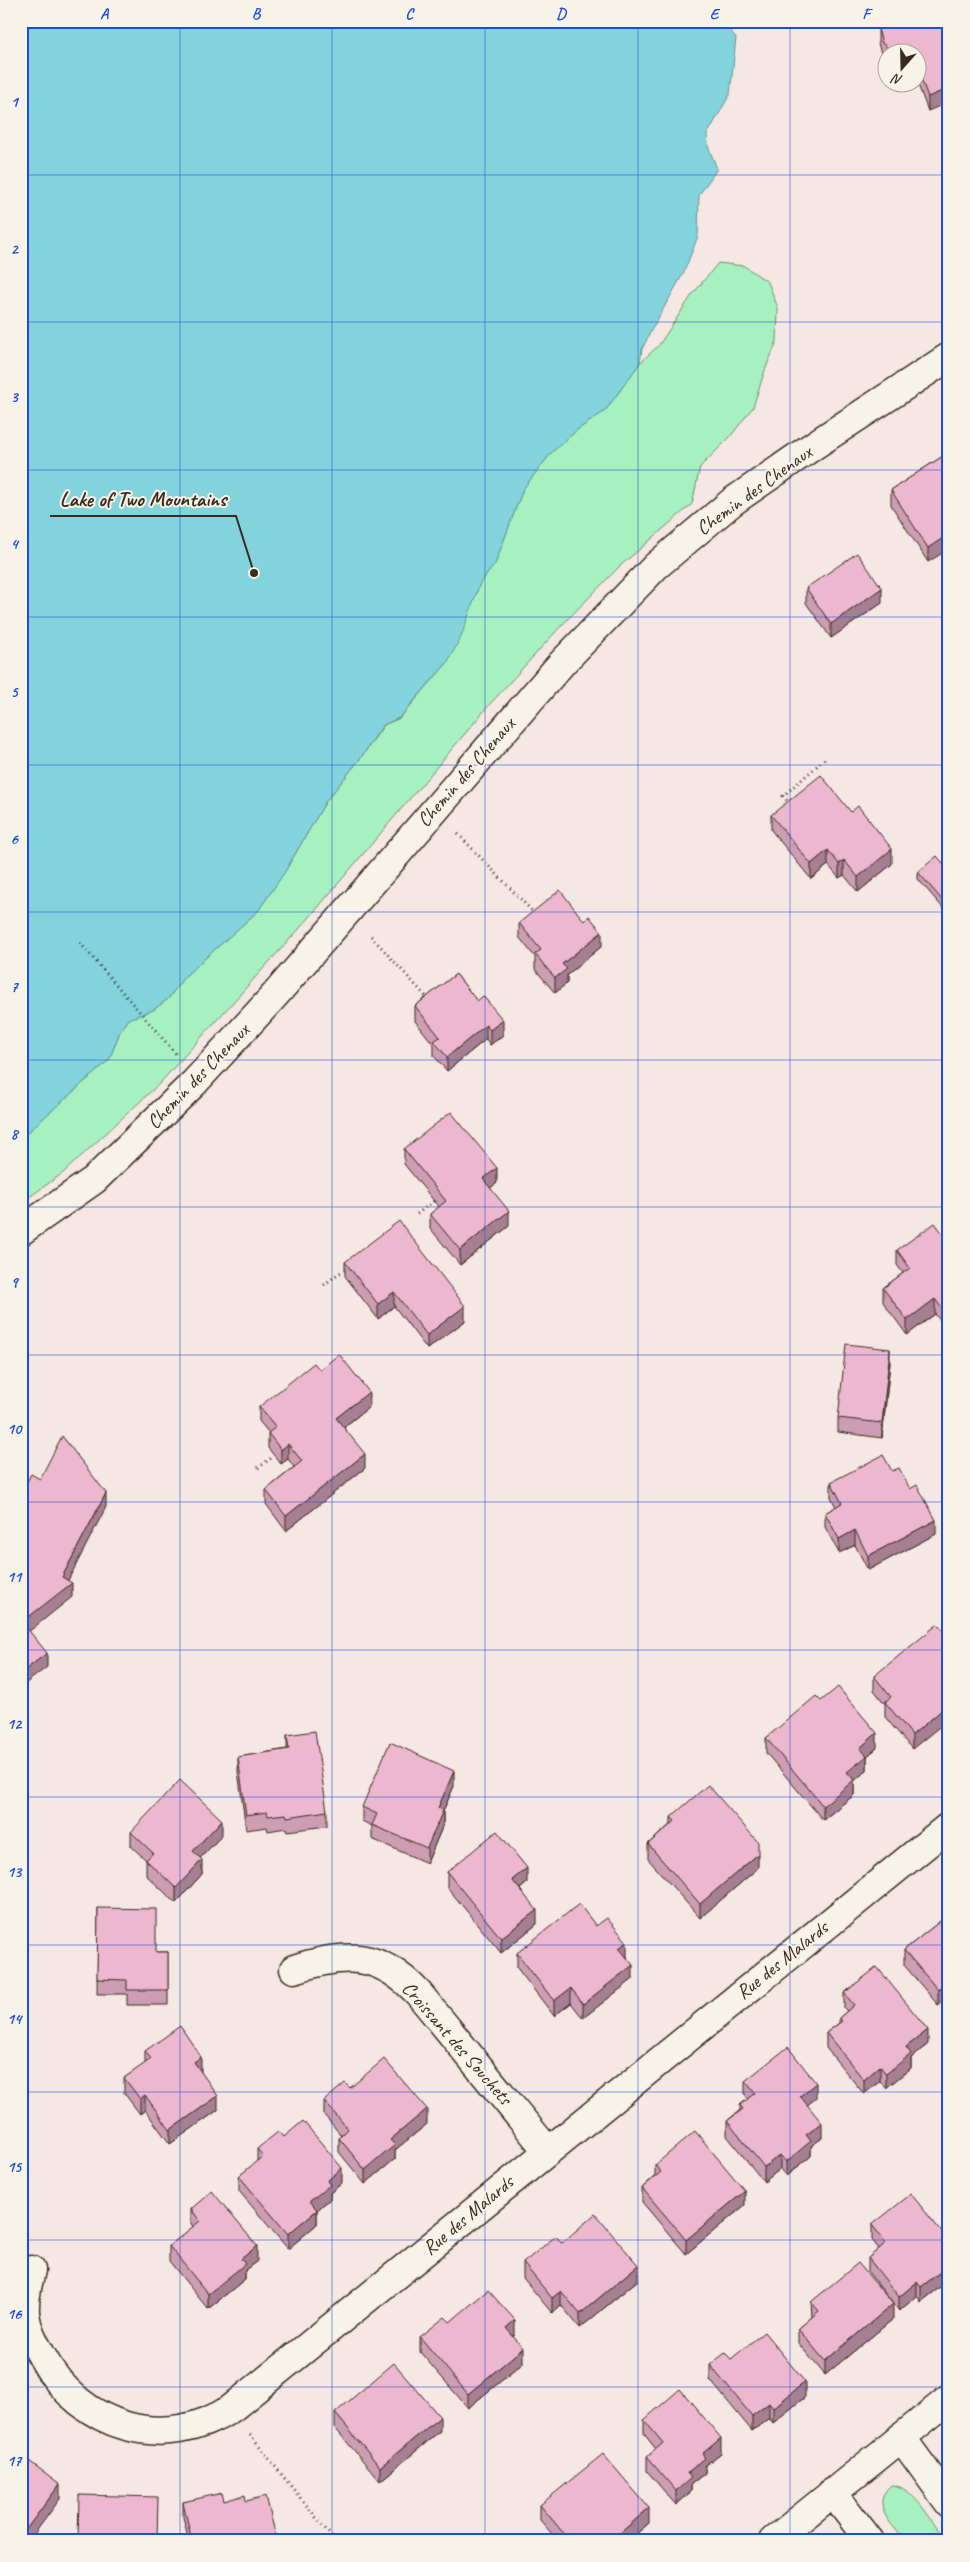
<svg xmlns="http://www.w3.org/2000/svg" width="970" height="2562" viewBox="0 0 970 2562" font-family="Caveat,sans-serif">
<style>
.green{fill:#a7f0bf;stroke:#718d6e}
.water{fill:#83d3dd;stroke:#668f91}
.lines{fill:none;stroke-linecap:round;stroke-linejoin:round}
.minor-casing{stroke:#3b2a1e;stroke-width:31}
.tertiary-casing{stroke:#3b2a1e;stroke-width:31}
.path{stroke:#3b2a1e;stroke-width:3;stroke-dasharray:1 4;stroke-linecap:butt}
.minor{stroke:#f7f3e8;stroke-width:28}
.tertiary{stroke:#f7f3e8;stroke-width:28}
.wall{fill:#cc9db3;stroke:#3b2a1e}
.shaded-wall{fill:#a68092;stroke:#3b2a1e}
.building{fill:#edb7d0;stroke:#3b2a1e}
.grid{fill:none;stroke:#1d4ed8;stroke-width:1;stroke-opacity:0.55}
.labels{text-anchor:middle;dominant-baseline:central;stroke-width:4;stroke-linejoin:round;paint-order:stroke}
.street-label{font-size:20px;fill:#3b2a1e;stroke:#f7f3e8}
.leader{fill:none;stroke:#3b2a1e;stroke-width:2}
.callout-dot{fill:#3b2a1e;stroke:#f7f3e8;stroke-width:2}
.callout-label{font-size:21px;text-anchor:middle;font-weight:bold;fill:#3b2a1e;stroke:#f7f3e8;stroke-width:4;stroke-linejoin:round;paint-order:stroke}
.neatline{fill:none;stroke:#1d4ed8;stroke-width:2}
.grid-label{font-size:16px;text-anchor:middle;font-weight:bold;fill:#1d4ed8}
</style>
<rect width="100%" height="100%" fill="#f5e7e3"/>
<filter id="ink" filterUnits="userSpaceOnUse"><feTurbulence type="fractalNoise" baseFrequency=".02" numOctaves="2"/><feDisplacementMap in="SourceGraphic" scale="10" xChannelSelector="R" yChannelSelector="G"/><feConvolveMatrix kernelMatrix="1 2 1 2 8 2 1 2 1" color-interpolation-filters="sRGB"/></filter>
<g filter="url(#ink)">
<path class="green" d="M 718,263 L 744,266 L 768,282 L 778,308 L 777,341 L 765,370 L 753,407 L 730,437 L 700,467 L 692,504 L 619,567 L 561,626 L 490,704 L 309,918 L 159,1084 L 63,1173 L 21,1203 L 21,1138 L 109,1060 L 121,1029 L 128,1019 L 153,1010 L 168,999 L 184,977 L 258,911 L 284,873 L 326,801 L 360,759 L 384,725 L 400,718 L 447,663 L 480,583 L 495,564 L 523,489 L 552,452 L 577,430 L 605,411 L 640,363 L 659,345 L 692,295 Z
M 891,2485 C 913,2486 928,2517 941,2533 L 942,2541 L 905,2541 C 892,2524 869,2505 891,2485 Z"/>
<path class="water" d="M 21,21 L 723,21 L 736,38 L 730,94 L 707,135 L 708,146 L 717,169 L 699,195 L 698,236 L 684,272 L 652,329 L 642,349 L 640,363 L 605,411 L 577,430 L 552,452 L 523,489 L 495,564 L 480,583 L 461,637 L 447,663 L 399,718 L 383,725 L 360,759 L 326,801 L 284,873 L 258,911 L 184,977 L 168,999 L 153,1010 L 128,1019 L 121,1029 L 109,1060 L 21,1138 Z"/>
<g class="lines">
<defs>
<path id="minor" d="M 294,1969 C 346,1952 380,1952 419,1994 L 547,2150
M 31,2270 C 28,2283 24,2298 25,2312 C 26,2328 35,2344 43,2358 C 81,2428 165,2453 232,2408 L 949,1826
M 901,2437 L 949,2503
M 832,2492 L 870,2541
M 773,2541 L 949,2399"/>
<path id="tertiary" d="M 21,1231 L 94,1180 L 194,1083 L 275,995 L 561,664 L 656,566 L 732,502 L 816,444 L 949,357"/>
</defs>
<use href="#minor" class="minor-casing"/>
<use href="#tertiary" class="tertiary-casing"/>
<path class="path" d="M 790,804 L 783,796 L 826,758
M 458,834 L 535,914
M 371,936 L 429,1000
M 80,943 L 176,1054
M 417,1214 L 434,1201
M 324,1285 L 339,1273 L 348,1271
M 258,1468 L 274,1456
M 250,2435 L 335,2541"/>
<use href="#minor" class="minor"/>
<use href="#tertiary" class="tertiary"/>
</g>
<path class="wall" d="M 949,21 L 928,111 L 917,82 L 918,82 L 918,52 L 888,52 L 888,63 L 882,57 L 878,43 L 878,29 Z
M 949,452 L 928,562 L 891,505 L 891,490 Z
M 806,588 L 882,603 L 831,638 L 806,603 Z
M 771,815 L 892,864 L 858,892 L 844,875 L 839,878 L 828,865 L 811,879 L 771,830 Z
M 949,870 L 949,915 L 918,879 L 918,872 Z
M 519,923 L 602,946 L 567,975 L 567,983 L 555,993 L 535,969 L 535,957 L 519,937 Z
M 456,974 L 503,1035 L 490,1045 L 486,1039 L 447,1071 L 434,1056 L 434,1045 L 415,1021 L 415,1006 Z
M 404,1149 L 497,1183 L 490,1188 L 509,1226 L 460,1265 L 430,1228 L 430,1214 L 439,1207 L 404,1164 Z
M 949,1242 L 949,1320 L 943,1324 L 935,1314 L 907,1335 L 883,1302 L 883,1288 L 903,1273 L 897,1265 L 897,1250 Z
M 345,1262 L 465,1321 L 427,1349 L 394,1306 L 378,1319 L 345,1276 Z
M 890,1363 L 882,1438 L 838,1432 L 838,1418 Z
M 320,1370 L 369,1407 L 344,1427 L 365,1468 L 286,1531 L 266,1504 L 266,1490 L 294,1467 L 288,1459 L 281,1464 L 268,1448 L 268,1433 L 269,1433 L 259,1421 L 259,1407 Z
M 892,1471 L 910,1489 L 936,1534 L 868,1570 L 855,1545 L 839,1553 L 825,1527 L 825,1513 L 836,1507 L 831,1497 L 831,1482 Z
M 949,1637 L 912,1749 L 885,1717 L 885,1704 L 874,1690 L 874,1676 Z
M 821,1701 L 877,1748 L 867,1756 L 867,1770 L 854,1781 L 854,1795 L 823,1820 L 766,1753 L 766,1738 Z
M 287,1735 L 327,1811 L 327,1826 L 287,1831 L 286,1828 L 268,1831 L 267,1827 L 246,1830 L 238,1771 L 238,1757 L 287,1749 Z
M 454,1786 L 443,1811 L 443,1825 L 427,1863 L 372,1839 L 372,1826 L 362,1821 L 362,1807 Z
M 671,1817 L 758,1868 L 700,1918 L 648,1859 L 648,1844 L 671,1824 Z
M 131,1832 L 222,1835 L 200,1858 L 202,1874 L 176,1903 L 146,1875 L 146,1860 L 131,1846 Z
M 447,1872 L 527,1883 L 520,1889 L 537,1924 L 501,1953 L 447,1887 Z
M 98,1908 L 156,1952 L 168,1952 L 168,2005 L 127,2005 L 127,1994 L 97,1994 Z
M 949,1914 L 949,1996 L 938,2005 L 904,1965 L 904,1950 Z
M 596,1926 L 627,1956 L 633,1979 L 583,2018 L 571,2003 L 554,2016 L 517,1968 L 517,1953 Z
M 844,1993 L 928,2044 L 911,2058 L 911,2068 L 886,2088 L 880,2081 L 864,2094 L 826,2048 L 826,2033 L 839,2023 L 839,2018 L 847,2011 L 844,2008 Z
M 145,2051 L 201,2071 L 201,2072 L 218,2110 L 170,2144 L 145,2110 L 140,2114 L 124,2093 L 124,2078 L 145,2064 Z
M 745,2081 L 816,2098 L 807,2105 L 822,2138 L 811,2146 L 811,2156 L 786,2176 L 780,2169 L 764,2182 L 727,2136 L 727,2121 L 740,2110 L 740,2105 L 748,2099 L 745,2096 Z
M 324,2101 L 427,2124 L 395,2150 L 395,2159 L 365,2184 L 339,2152 L 339,2138 L 341,2135 L 324,2115 Z
M 284,2137 L 342,2183 L 330,2193 L 330,2199 L 317,2210 L 317,2224 L 288,2249 L 239,2191 L 239,2176 L 257,2162 L 257,2149 Z
M 655,2165 L 745,2205 L 686,2254 L 642,2202 L 642,2188 L 655,2176 Z
M 191,2209 L 257,2261 L 245,2270 L 245,2279 L 208,2309 L 169,2261 L 169,2246 L 193,2227 L 191,2223 Z
M 872,2225 L 949,2241 L 949,2280 L 921,2302 L 917,2296 L 899,2311 L 868,2272 L 868,2258 L 879,2249 L 872,2240 Z
M 562,2243 L 638,2280 L 580,2328 L 561,2305 L 552,2313 L 523,2278 L 523,2263 Z
M 811,2302 L 893,2319 L 825,2375 L 798,2343 L 798,2329 L 812,2317 Z
M 450,2322 L 515,2335 L 513,2336 L 523,2363 L 468,2408 L 420,2352 L 420,2337 Z
M 731,2359 L 805,2397 L 773,2423 L 769,2418 L 752,2431 L 710,2380 L 710,2365 Z
M 335,2413 L 440,2431 L 380,2481 L 335,2428 Z
M 644,2420 L 721,2453 L 705,2465 L 705,2473 L 691,2484 L 691,2492 L 676,2505 L 647,2471 L 647,2457 L 656,2449 L 644,2434 Z
M 224,2501 L 246,2501 L 277,2541 L 189,2541 L 183,2517 L 183,2502 Z
M 540,2505 L 649,2523 L 628,2541 L 558,2541 L 540,2520 Z"/>
<path class="shaded-wall" d="M 949,88 L 949,102 L 928,111 L 928,97 Z
M 949,534 L 949,549 L 928,562 L 928,548 Z
M 882,588 L 882,603 L 831,638 L 831,624 Z
M 892,849 L 892,864 L 858,892 L 858,877 Z
M 828,850 L 828,865 L 811,879 L 811,864 Z
M 844,860 L 844,875 L 839,878 L 839,864 Z
M 602,932 L 602,946 L 567,975 L 567,983 L 555,993 L 555,978 L 562,964 Z
M 503,1020 L 503,1035 L 490,1045 L 490,1030 Z
M 486,1025 L 486,1039 L 447,1071 L 447,1057 Z
M 497,1168 L 497,1183 L 483,1193 L 483,1179 Z
M 509,1211 L 509,1226 L 460,1265 L 460,1250 Z
M 394,1292 L 394,1306 L 378,1319 L 378,1304 Z
M 935,1299 L 935,1314 L 907,1335 L 907,1320 Z
M 465,1306 L 465,1321 L 427,1349 L 427,1335 Z
M 949,1306 L 949,1320 L 943,1324 L 943,1310 Z
M 890,1349 L 890,1363 L 882,1438 L 882,1423 Z
M 369,1392 L 369,1407 L 336,1433 L 336,1418 Z
M 288,1444 L 288,1459 L 281,1464 L 281,1450 Z
M 365,1454 L 365,1468 L 286,1531 L 286,1516 Z
M 106,1493 L 106,1507 L 63,1590 L 72,1583 L 72,1597 L 22,1637 L 22,1622 L 62,1577 Z
M 936,1520 L 936,1534 L 868,1570 L 868,1556 Z
M 855,1530 L 855,1545 L 839,1553 L 839,1539 Z
M 47,1653 L 47,1667 L 21,1687 L 21,1673 Z
M 949,1704 L 949,1719 L 912,1749 L 912,1735 Z
M 877,1733 L 877,1748 L 867,1756 L 867,1770 L 854,1781 L 854,1795 L 823,1820 L 823,1806 L 847,1772 L 860,1748 Z
M 454,1771 L 454,1786 L 443,1811 L 443,1825 L 427,1863 L 427,1848 L 438,1808 Z
M 222,1820 L 222,1835 L 193,1866 L 193,1851 Z
M 758,1854 L 758,1868 L 700,1918 L 700,1904 Z
M 202,1860 L 202,1874 L 176,1903 L 176,1888 Z
M 527,1868 L 527,1883 L 512,1895 L 512,1880 Z
M 537,1910 L 537,1924 L 501,1953 L 501,1938 Z
M 627,1942 L 627,1956 L 619,1962 L 619,1948 Z
M 633,1965 L 633,1979 L 583,2018 L 583,2004 Z
M 949,1981 L 949,1996 L 938,2005 L 938,1990 Z
M 571,1988 L 571,2003 L 554,2016 L 554,2001 Z
M 928,2030 L 928,2044 L 911,2058 L 911,2068 L 886,2088 L 886,2074 L 906,2047 Z
M 201,2057 L 201,2071 L 194,2077 L 194,2062 Z
M 880,2066 L 880,2081 L 864,2094 L 864,2080 Z
M 816,2083 L 816,2098 L 800,2111 L 800,2096 Z
M 145,2095 L 145,2110 L 140,2114 L 140,2099 Z
M 218,2096 L 218,2110 L 170,2144 L 170,2130 Z
M 427,2109 L 427,2124 L 395,2150 L 395,2159 L 365,2184 L 365,2170 L 390,2140 Z
M 822,2123 L 822,2138 L 811,2146 L 811,2156 L 786,2176 L 786,2162 L 806,2135 Z
M 780,2155 L 780,2169 L 764,2182 L 764,2167 Z
M 342,2168 L 342,2183 L 330,2193 L 330,2199 L 310,2216 L 310,2201 L 327,2181 Z
M 745,2191 L 745,2205 L 686,2254 L 686,2240 Z
M 317,2210 L 317,2224 L 288,2249 L 288,2234 Z
M 257,2246 L 257,2261 L 245,2270 L 245,2279 L 208,2309 L 208,2294 L 241,2259 Z
M 638,2265 L 638,2280 L 580,2328 L 580,2314 Z
M 949,2265 L 949,2280 L 921,2302 L 921,2287 Z
M 917,2282 L 917,2296 L 899,2311 L 899,2297 Z
M 561,2291 L 561,2305 L 552,2313 L 552,2298 Z
M 893,2304 L 893,2319 L 825,2375 L 825,2361 Z
M 515,2320 L 515,2335 L 506,2342 L 506,2328 Z
M 523,2348 L 523,2363 L 468,2408 L 468,2394 Z
M 805,2382 L 805,2397 L 773,2423 L 773,2408 Z
M 769,2403 L 769,2418 L 752,2431 L 752,2416 Z
M 440,2417 L 440,2431 L 380,2481 L 380,2467 Z
M 721,2438 L 721,2453 L 705,2465 L 705,2473 L 691,2484 L 691,2492 L 676,2505 L 676,2491 L 702,2454 Z
M 60,2484 L 60,2499 L 29,2541 L 21,2541 L 21,2536 Z
M 649,2508 L 649,2523 L 628,2541 L 611,2541 Z"/>
<path class="building" d="M 880,21 L 949,21 L 949,88 L 928,97 L 918,70 L 918,52 L 911,52 L 910,50 L 901,52 L 892,52 L 882,43 L 878,29 Z
M 949,452 L 949,534 L 928,548 L 891,490 Z
M 857,553 L 882,588 L 831,624 L 806,588 Z
M 821,775 L 851,812 L 858,806 L 892,849 L 858,877 L 844,860 L 839,864 L 828,850 L 811,864 L 771,815 Z
M 937,856 L 949,870 L 949,908 L 918,872 Z
M 560,890 L 584,921 L 589,916 L 602,932 L 562,964 L 567,969 L 555,978 L 535,954 L 541,950 L 519,923 Z
M 456,974 L 477,1001 L 483,996 L 503,1020 L 490,1030 L 486,1025 L 447,1057 L 434,1041 L 440,1037 L 415,1006 Z
M 451,1112 L 497,1168 L 483,1179 L 509,1211 L 460,1250 L 430,1214 L 446,1201 L 404,1149 Z
M 399,1221 L 465,1306 L 427,1335 L 394,1292 L 378,1304 L 345,1262 Z
M 935,1223 L 949,1242 L 949,1306 L 943,1310 L 935,1299 L 907,1320 L 883,1288 L 910,1268 L 897,1250 Z
M 846,1344 L 890,1349 L 882,1423 L 838,1418 Z
M 339,1354 L 369,1392 L 336,1418 L 365,1454 L 286,1516 L 266,1490 L 302,1461 L 288,1444 L 281,1450 L 268,1433 L 276,1427 L 259,1407 L 314,1363 L 320,1370 Z
M 62,1436 L 106,1493 L 62,1577 L 72,1583 L 22,1622 L 47,1653 L 21,1673 L 21,1494 L 31,1474 L 40,1479 Z
M 883,1455 L 892,1471 L 899,1468 L 910,1489 L 917,1485 L 936,1520 L 868,1556 L 855,1530 L 839,1539 L 825,1513 L 842,1503 L 831,1482 Z
M 938,1624 L 949,1637 L 949,1704 L 912,1735 L 885,1702 L 891,1697 L 874,1676 Z
M 838,1687 L 877,1733 L 860,1748 L 867,1756 L 847,1772 L 854,1780 L 823,1806 L 766,1738 L 816,1696 L 821,1701 Z
M 315,1731 L 327,1811 L 287,1817 L 286,1814 L 268,1816 L 267,1812 L 246,1815 L 238,1757 L 289,1749 L 287,1735 Z
M 390,1742 L 454,1771 L 438,1808 L 443,1810 L 427,1848 L 372,1825 L 377,1814 L 362,1807 Z
M 180,1780 L 222,1820 L 193,1851 L 202,1860 L 176,1888 L 146,1860 L 153,1853 L 131,1832 Z
M 708,1785 L 758,1842 L 758,1854 L 700,1904 L 648,1844 L 675,1821 L 671,1817 Z
M 497,1831 L 527,1868 L 512,1880 L 537,1910 L 501,1938 L 447,1872 Z
M 579,1904 L 596,1926 L 607,1918 L 627,1942 L 619,1948 L 633,1965 L 583,2004 L 571,1988 L 554,2001 L 517,1953 Z
M 98,1908 L 156,1909 L 156,1952 L 168,1952 L 168,1990 L 127,1990 L 127,1980 L 97,1979 Z
M 949,1914 L 949,1981 L 938,1990 L 904,1950 Z
M 877,1967 L 928,2030 L 906,2047 L 911,2054 L 886,2074 L 880,2066 L 864,2080 L 826,2033 L 842,2021 L 839,2018 L 854,2005 L 844,1993 Z
M 180,2026 L 201,2057 L 194,2062 L 218,2096 L 170,2130 L 145,2095 L 140,2099 L 124,2078 L 151,2059 L 145,2051 Z
M 788,2047 L 816,2083 L 800,2096 L 822,2123 L 806,2135 L 811,2141 L 786,2162 L 780,2155 L 764,2167 L 727,2121 L 743,2109 L 740,2105 L 755,2093 L 745,2081 Z
M 384,2059 L 427,2109 L 390,2140 L 395,2145 L 365,2170 L 339,2138 L 348,2129 L 324,2101 L 345,2083 L 350,2088 Z
M 303,2121 L 342,2168 L 327,2181 L 330,2185 L 310,2201 L 317,2210 L 288,2234 L 239,2176 L 263,2156 L 257,2149 L 279,2131 L 284,2137 Z
M 695,2131 L 745,2191 L 686,2240 L 642,2188 L 661,2172 L 655,2165 Z
M 212,2191 L 257,2246 L 241,2259 L 245,2264 L 208,2294 L 169,2246 L 200,2221 L 191,2209 Z
M 911,2194 L 949,2241 L 949,2265 L 921,2287 L 917,2282 L 899,2297 L 868,2258 L 886,2243 L 872,2225 Z
M 595,2214 L 638,2265 L 580,2314 L 561,2291 L 552,2298 L 523,2263 L 556,2236 L 562,2243 Z
M 858,2263 L 893,2304 L 825,2361 L 798,2329 L 819,2311 L 811,2302 Z
M 488,2290 L 515,2320 L 506,2328 L 523,2348 L 468,2394 L 420,2337 L 445,2317 L 450,2322 Z
M 764,2332 L 805,2382 L 773,2408 L 769,2403 L 752,2416 L 710,2365 L 725,2353 L 731,2359 Z
M 394,2363 L 440,2417 L 380,2467 L 335,2413 Z
M 680,2389 L 721,2438 L 702,2454 L 705,2458 L 687,2473 L 691,2478 L 676,2491 L 647,2457 L 663,2443 L 644,2420 Z
M 603,2454 L 649,2508 L 611,2541 L 570,2541 L 540,2505 Z
M 21,2455 L 60,2484 L 21,2536 Z
M 222,2493 L 224,2501 L 245,2495 L 246,2501 L 266,2496 L 277,2541 L 192,2541 L 183,2502 Z
M 79,2495 L 158,2497 L 157,2541 L 78,2541 Z"/>
</g>
<path class="grid" d="M 180,21 L 180,2541M 332,21 L 332,2541M 485,21 L 485,2541M 638,21 L 638,2541M 790,21 L 790,2541M 21,175 L 949,175M 21,322 L 949,322M 21,470 L 949,470M 21,617 L 949,617M 21,765 L 949,765M 21,912 L 949,912M 21,1060 L 949,1060M 21,1207 L 949,1207M 21,1355 L 949,1355M 21,1502 L 949,1502M 21,1650 L 949,1650M 21,1797 L 949,1797M 21,1945 L 949,1945M 21,2092 L 949,2092M 21,2240 L 949,2240M 21,2387 L 949,2387"/>
<g class="labels">
<g class="street-label">
<text transform="translate(754 490) rotate(-36)">Chemin des Chenaux</text>
<text transform="translate(466 772) rotate(-49)">Chemin des Chenaux</text>
<text transform="translate(198 1076) rotate(-46)">Chemin des Chenaux</text>
<text transform="translate(782 1960) rotate(-39)">Rue des Malards</text>
<text transform="translate(457 2043) rotate(49)">Croissant des Souchets</text>
<text transform="translate(468 2215) rotate(-40)">Rue des Malards</text>
</g>
</g>
<path class="leader" d="M254 573L236 516H50"/>
<circle class="callout-dot" cx="254" cy="573" r="5"/>
<g class="callout-label">
<text x="143" y="506">Lake of Two Mountains</text>
</g>
<rect width="970" height="2562" fill="none" stroke="#f7f3e8" stroke-width="55"/>
<g transform="translate(902 68) rotate(200)"><circle r="24" fill="#f7f3e8" stroke="#aca397"/>
<path d="M0-4L9 19L0 12L-9 19Z" fill="#3b2a1e"/>
<text y="-8" font-size="14" font-weight="bold" text-anchor="middle" fill="#3b2a1e">N</text>
</g>
<rect x="28" y="28" width="914" height="2506" class="neatline"/>
<g class="grid-label">
<text x="104" y="19">A</text>
<text x="256" y="19">B</text>
<text x="409" y="19">C</text>
<text x="561" y="19">D</text>
<text x="714" y="19">E</text>
<text x="866" y="19">F</text>
<text x="14" y="107">1</text>
<text x="14" y="254">2</text>
<text x="14" y="402">3</text>
<text x="14" y="549">4</text>
<text x="14" y="697">5</text>
<text x="14" y="844">6</text>
<text x="14" y="992">7</text>
<text x="14" y="1139">8</text>
<text x="14" y="1287">9</text>
<text x="14" y="1434">10</text>
<text x="14" y="1582">11</text>
<text x="14" y="1729">12</text>
<text x="14" y="1877">13</text>
<text x="14" y="2024">14</text>
<text x="14" y="2172">15</text>
<text x="14" y="2319">16</text>
<text x="14" y="2466">17</text>
</g>
</svg>
